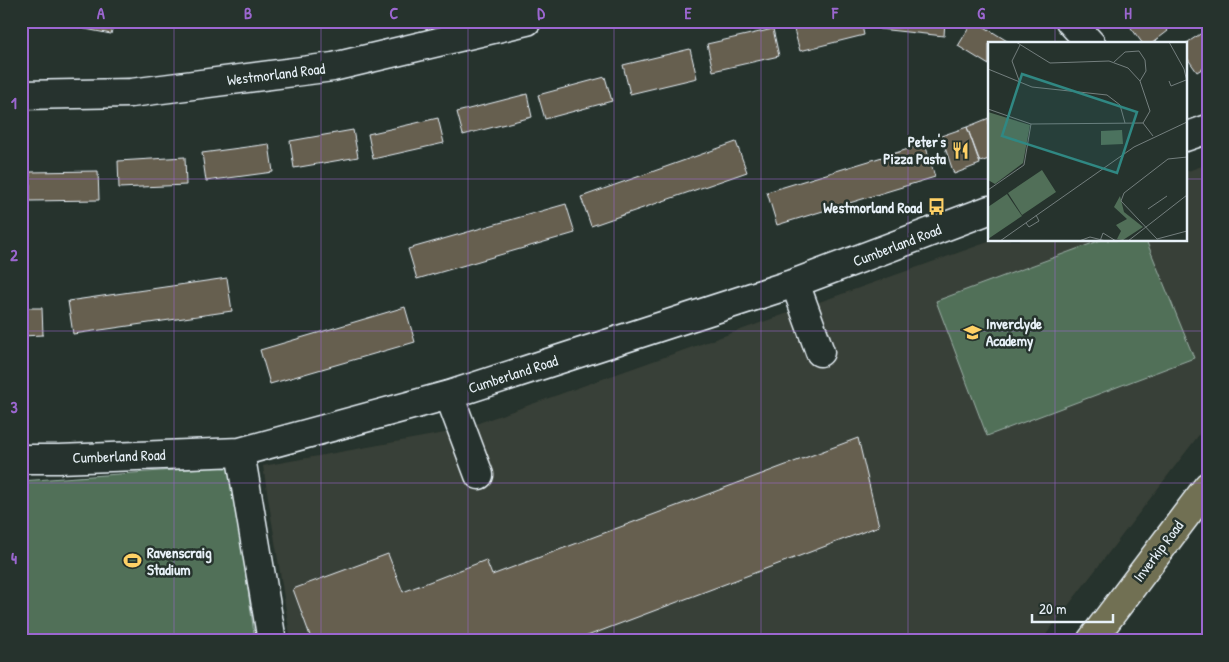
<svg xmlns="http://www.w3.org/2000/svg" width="1229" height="662" viewBox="0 0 1229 662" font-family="'Patrick Hand',sans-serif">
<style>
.built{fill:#394037}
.green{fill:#516f58;stroke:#9cb0a8}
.building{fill:#665e4f;stroke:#e8f1f8}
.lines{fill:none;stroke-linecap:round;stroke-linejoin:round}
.minor-casing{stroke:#e8f1f8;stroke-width:31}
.highway-casing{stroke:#e8f1f8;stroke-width:31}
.minor{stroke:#26332d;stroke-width:28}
.highway{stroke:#716f52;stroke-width:28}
.rail{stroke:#e8f1f8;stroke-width:4;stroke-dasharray:8 4;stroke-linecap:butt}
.grid{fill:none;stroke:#9c67d0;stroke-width:1;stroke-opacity:0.55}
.labels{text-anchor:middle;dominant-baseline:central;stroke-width:5;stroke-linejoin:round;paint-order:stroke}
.street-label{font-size:15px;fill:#e8f1f8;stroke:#26332d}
.poi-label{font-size:15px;font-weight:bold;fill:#e8f1f8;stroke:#26332d;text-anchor:end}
.inset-road{fill:none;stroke:#747f7e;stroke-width:1}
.view{fill:#308883;fill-opacity:0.15;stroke:#308883;stroke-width:2.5}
.inset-edge{fill:none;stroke:#e8f1f8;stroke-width:2.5}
.neatline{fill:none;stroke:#9c67d0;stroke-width:2}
.grid-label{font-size:16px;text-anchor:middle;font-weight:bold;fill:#9c67d0}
</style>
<rect width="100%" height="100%" fill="#26332d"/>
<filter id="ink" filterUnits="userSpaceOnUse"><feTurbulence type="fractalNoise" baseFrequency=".02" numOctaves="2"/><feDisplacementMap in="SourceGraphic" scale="10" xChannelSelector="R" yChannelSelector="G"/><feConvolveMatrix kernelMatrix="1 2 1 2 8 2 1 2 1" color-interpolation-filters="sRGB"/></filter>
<g filter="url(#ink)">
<path class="built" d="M 1208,164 L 1208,423 L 1041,641 L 291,641 L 263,466 L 456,431 L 994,240 L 1185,240 L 1185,172 Z"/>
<path class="green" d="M 1101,240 L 1146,240 L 1194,358 L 987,436 L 936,301 Z
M 231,466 L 255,641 L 21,641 L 21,481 Z"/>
<path class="building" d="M 44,21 L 114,21 L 111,34 Z
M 149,21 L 164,21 L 150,25 Z
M 811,21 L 861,21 L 864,35 L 800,51 L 793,26 Z
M 880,21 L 945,21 L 944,36 L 879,29 Z
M 973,21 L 975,21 L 1012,44 L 989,44 L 989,65 L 958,46 Z
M 1126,21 L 1161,21 L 1168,31 L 1151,44 L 1143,44 Z
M 773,29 L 779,56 L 713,71 L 707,44 Z
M 1208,29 L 1208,65 L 1197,72 L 1185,55 L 1185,44 Z
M 690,49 L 697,78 L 630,94 L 623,65 Z
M 605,77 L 612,101 L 545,119 L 538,95 Z
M 527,94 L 532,117 L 463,135 L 457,112 Z
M 438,118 L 444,143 L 373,159 L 368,134 Z
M 989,118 L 989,159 L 980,162 L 967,127 Z
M 967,127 L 980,164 L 954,174 L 941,136 Z
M 353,130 L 358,157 L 294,168 L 290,141 Z
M 736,142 L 747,172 L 591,226 L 581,197 Z
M 269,144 L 273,172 L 206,181 L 202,153 Z
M 925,144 L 935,177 L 777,225 L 767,192 Z
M 185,157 L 186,185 L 119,188 L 118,161 Z
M 98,171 L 99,200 L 30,201 L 30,172 Z
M 566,204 L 575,233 L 417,279 L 408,249 Z
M 227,278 L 232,311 L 73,334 L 68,301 Z
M 405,307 L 415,342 L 270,384 L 260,350 Z
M 21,308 L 42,308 L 43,335 L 21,336 Z
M 858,438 L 879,526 L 574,641 L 312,641 L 293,589 L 388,554 L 403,592 L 486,560 L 492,575 Z"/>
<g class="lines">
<defs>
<path id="minor" d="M 1070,21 L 1091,44
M 21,95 L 131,93 L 333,67 L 527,21
M 1185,137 L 1208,129
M 795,283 L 820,352
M 449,395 L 479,475
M 240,452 L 272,641
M 21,459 L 59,459 L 240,452 L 449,395 L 795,283 L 989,210"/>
<path id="highway" d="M 1091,641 L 1208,486"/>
</defs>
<use href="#minor" class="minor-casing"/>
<use href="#highway" class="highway-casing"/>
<use href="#minor" class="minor"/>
<use href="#highway" class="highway"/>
<path class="rail" d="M 1203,641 L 1208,634"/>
</g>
</g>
<path class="grid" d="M 174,21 L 174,641M 321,21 L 321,641M 468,21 L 468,641M 614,21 L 614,641M 761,21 L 761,641M 908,21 L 908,641M 1055,21 L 1055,44M 21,179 L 989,179M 1185,179 L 1208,179M 1055,240 L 1055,641M 21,331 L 1208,331M 21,483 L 1208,483"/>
<defs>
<symbol id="restaurant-bare" viewBox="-9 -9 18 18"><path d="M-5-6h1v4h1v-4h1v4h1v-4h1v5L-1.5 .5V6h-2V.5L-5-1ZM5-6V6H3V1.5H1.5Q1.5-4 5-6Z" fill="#ffd166" stroke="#26332d" stroke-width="2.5" paint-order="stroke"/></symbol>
<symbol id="bus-bare" viewBox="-9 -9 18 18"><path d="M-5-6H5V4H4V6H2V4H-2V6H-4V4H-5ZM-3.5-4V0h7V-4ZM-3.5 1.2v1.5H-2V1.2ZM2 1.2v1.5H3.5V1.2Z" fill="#ffd166" stroke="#26332d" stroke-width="2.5" paint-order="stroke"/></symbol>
<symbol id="school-bare" viewBox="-9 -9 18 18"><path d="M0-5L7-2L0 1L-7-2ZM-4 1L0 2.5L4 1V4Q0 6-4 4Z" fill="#ffd166" stroke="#26332d" stroke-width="2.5" paint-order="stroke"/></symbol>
<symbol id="stadium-bare" viewBox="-9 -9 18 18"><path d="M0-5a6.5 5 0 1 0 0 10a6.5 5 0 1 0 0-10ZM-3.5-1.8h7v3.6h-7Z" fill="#ffd166" stroke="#26332d" stroke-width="2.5" paint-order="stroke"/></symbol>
</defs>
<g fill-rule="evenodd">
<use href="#restaurant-bare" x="948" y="138" width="25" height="25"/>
<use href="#bus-bare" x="924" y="194" width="25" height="25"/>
<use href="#school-bare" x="960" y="320" width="25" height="25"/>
<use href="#stadium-bare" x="120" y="548" width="25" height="25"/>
</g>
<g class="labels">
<g class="street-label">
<text transform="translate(276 74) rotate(-7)">Westmorland Road</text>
<text transform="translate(897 245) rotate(-21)">Cumberland Road</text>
<text transform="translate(513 374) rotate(-18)">Cumberland Road</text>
<text transform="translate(119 456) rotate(-2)">Cumberland Road</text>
<text transform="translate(1158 551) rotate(-53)">Inverkip Road</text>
</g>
<g class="poi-label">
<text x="946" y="141">Peter's<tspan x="946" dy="17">Pizza Pasta</tspan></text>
<text x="922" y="207">Westmorland Road</text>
<text x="986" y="323" text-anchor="start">Inverclyde<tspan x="986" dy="17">Academy</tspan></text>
<text x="147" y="552" text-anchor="start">Ravenscraig<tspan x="147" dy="17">Stadium</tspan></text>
</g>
</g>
<g transform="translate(988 42)">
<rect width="199" height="199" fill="#26332d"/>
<path d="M 0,70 L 42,83 L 35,121 L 7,142 L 0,138 ZM 134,88 L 135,102 L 113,103 L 113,89 ZM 54,128 L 68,150 L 34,173 L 20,151 ZM 19,152 L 34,174 L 0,197 L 0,165 ZM 132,154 L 136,170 L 155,185 L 135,198 L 129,197 L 133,189 L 128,183 L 139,177 L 126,165 Z" fill="#516f58"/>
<path class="inset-road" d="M 28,0 L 62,21 L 121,19 L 140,26 L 152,39 L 162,69 L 155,81M 181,0 L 196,27 L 199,40M 32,3 L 24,19 L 32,41M 126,20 L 137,10 L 151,9 L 157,18 L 158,29 L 152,39M 0,27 L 44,45 L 119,53 L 132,63 L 137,81M 181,39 L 183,44 L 198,38M 0,67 L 43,82 L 155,81 L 165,94M 199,115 L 180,117 L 136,151 L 133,159 L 169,197 L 199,189M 0,148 L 36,123 L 43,82M 160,167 L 179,154M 38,181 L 41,185 L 51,179 L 48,173M 12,199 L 146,105 L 199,80M 91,199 L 102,195 L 118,199M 112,199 L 115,191 L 128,199M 140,199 L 199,153"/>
<path class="view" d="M 34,32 L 149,70 L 129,131 L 14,94 Z"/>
<rect width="199" height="199" class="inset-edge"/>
</g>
<rect width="1229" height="662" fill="none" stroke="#26332d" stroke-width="55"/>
<path d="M1032 614v8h81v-8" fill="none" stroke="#e8f1f8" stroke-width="2.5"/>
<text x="1039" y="614" font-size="15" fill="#e8f1f8" stroke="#26332d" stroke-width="4" paint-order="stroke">20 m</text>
<rect x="28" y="28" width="1174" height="606" class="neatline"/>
<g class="grid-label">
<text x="101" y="19">A</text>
<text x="248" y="19">B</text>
<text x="394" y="19">C</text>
<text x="541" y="19">D</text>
<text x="688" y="19">E</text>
<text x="835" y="19">F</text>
<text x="981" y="19">G</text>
<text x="1128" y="19">H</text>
<text x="14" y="109">1</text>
<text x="14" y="261">2</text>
<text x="14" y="413">3</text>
<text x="14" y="564">4</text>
</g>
</svg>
